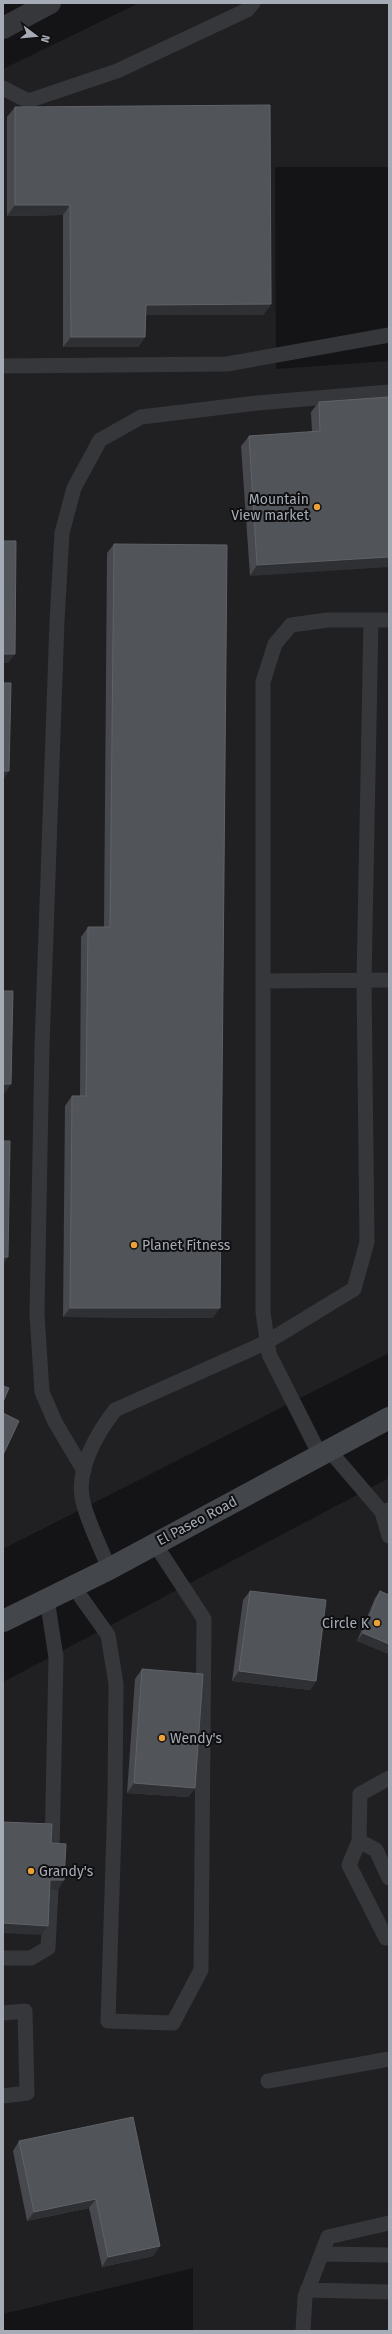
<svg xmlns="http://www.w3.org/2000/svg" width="392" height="2334" viewBox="0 0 392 2334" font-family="'Fira Sans',sans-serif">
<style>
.built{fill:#202023}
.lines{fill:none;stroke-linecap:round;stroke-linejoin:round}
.lane{stroke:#35373b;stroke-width:15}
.street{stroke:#35373b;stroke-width:22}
.secondary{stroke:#43464b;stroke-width:22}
.wall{fill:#47494e}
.shaded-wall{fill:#2e3033}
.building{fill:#515459;stroke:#5f6268}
.poi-dot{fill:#eba137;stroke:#0f0f11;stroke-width:1.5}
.labels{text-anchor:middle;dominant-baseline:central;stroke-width:4;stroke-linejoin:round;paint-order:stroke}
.poi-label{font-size:14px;fill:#a6acb6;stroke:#0f0f11;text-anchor:start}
.street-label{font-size:14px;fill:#a6acb6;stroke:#0f0f11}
</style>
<rect width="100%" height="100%" fill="#141416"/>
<path class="built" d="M 139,3 L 389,3 L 389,167 L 275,167 L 276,369 L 389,361 L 389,1353 L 3,1549 L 3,69 Z
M 389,1478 L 389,2331 L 193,2331 L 193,2268 L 3,2314 L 3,1682 Z"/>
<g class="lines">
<path class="lane" d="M 3,88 L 28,101 L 117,71 L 247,10 L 253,3
M 3,366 L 227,364 L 389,335
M 263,981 L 389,980
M 329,1450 L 382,1512 L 389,1510
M 320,1455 L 269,1354 L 263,1312 L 263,682 L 275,644 L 291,625 L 328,620 L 389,620
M 84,1471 L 55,1422 L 42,1392 L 37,1314 L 42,1047 L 57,621 L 62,533 L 74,488 L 100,440 L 141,417 L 257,403 L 389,392
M 382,1512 L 389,1536
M 109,1569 C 101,1547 86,1520 82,1497 C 77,1467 98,1432 115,1410 L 267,1342 L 354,1289 L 367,1242 L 364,980 L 371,620
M 73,1586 L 108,1635 L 116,1684 L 115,1796 L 108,2021 L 173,2023 L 201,1970 L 204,1619 L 155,1544
M 47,1599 L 56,1657 L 52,1852
M 389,1778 L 360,1794 L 359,1841 L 349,1865 L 386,1938 L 389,1936
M 359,1841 L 376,1850 L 389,1878
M 3,1958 L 31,1958 L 48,1948 L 51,1890
M 3,2013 L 25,2011 L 27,2093 L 3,2096
M 268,2081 L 389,2059
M 323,2254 L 389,2255
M 307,2290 L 389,2292
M 303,2331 L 305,2297 L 328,2237 L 389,2223"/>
<path class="street" d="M 3,28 L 50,3"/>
<path class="secondary" d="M 3,1621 L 109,1569 L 389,1418"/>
</g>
<path class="wall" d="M 15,107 L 271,304 L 263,315 L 146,315 L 145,337 L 138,347 L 63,347 L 63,215 L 7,216 L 7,117 Z
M 389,397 L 250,576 L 241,446 L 249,436 L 312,432 L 311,412 L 319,402 Z
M 114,544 L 213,1318 L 63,1317 L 65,1106 L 72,1096 L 80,1096 L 81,937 L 88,927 L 104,927 L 107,553 Z
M 250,1591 L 316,1681 L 310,1690 L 232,1681 L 243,1600 Z
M 380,1591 L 389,1654 L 357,1641 L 375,1598 Z
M 142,1669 L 195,1788 L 188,1797 L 127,1793 L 135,1679 Z
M 19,2141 L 160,2246 L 153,2256 L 102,2267 L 89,2208 L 27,2221 L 13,2151 Z"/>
<path class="shaded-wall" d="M 15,205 L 70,205 L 63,215 L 7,216 Z
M 271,304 L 263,315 L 138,315 L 146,305 Z
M 71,337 L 145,337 L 138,347 L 63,347 Z
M 389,557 L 389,567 L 250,576 L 257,565 Z
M 3,654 L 15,654 L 8,663 L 3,663 Z
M 3,771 L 9,771 L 3,780 Z
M 3,1084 L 11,1084 L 5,1093 L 3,1093 Z
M 3,1257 L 8,1257 L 3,1265 Z
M 70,1308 L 220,1308 L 213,1318 L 63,1317 Z
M 363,1633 L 389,1644 L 389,1654 L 357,1641 Z
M 239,1671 L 316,1681 L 310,1690 L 232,1681 Z
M 134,1783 L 195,1788 L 188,1797 L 127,1793 Z
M 50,1880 L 64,1880 L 58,1890 L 44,1889 Z
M 3,1923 L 48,1926 L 41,1935 L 3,1933 Z
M 96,2199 L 89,2208 L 27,2221 L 34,2212 Z
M 160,2246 L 153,2256 L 102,2267 L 108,2257 Z"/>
<path class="building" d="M 270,105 L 271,304 L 146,305 L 145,337 L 71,337 L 70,205 L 15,205 L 15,107 Z
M 389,397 L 389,557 L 257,565 L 249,436 L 320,431 L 319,402 Z
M 3,541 L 16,541 L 15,654 L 3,654 Z
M 114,544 L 227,545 L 220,1308 L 70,1308 L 72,1096 L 86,1096 L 88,927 L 110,927 Z
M 3,683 L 11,683 L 9,771 L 3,771 Z
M 3,991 L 13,991 L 11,1084 L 3,1084 Z
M 3,1141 L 10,1141 L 8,1257 L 3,1257 Z
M 3,1386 L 9,1388 L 3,1402 Z
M 3,1413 L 19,1421 L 3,1455 Z
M 250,1591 L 326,1600 L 316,1681 L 239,1671 Z
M 380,1591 L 389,1595 L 389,1644 L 363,1633 Z
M 142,1669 L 203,1674 L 195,1788 L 134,1783 Z
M 3,1822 L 52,1824 L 51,1843 L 66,1844 L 64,1880 L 50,1880 L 48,1926 L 3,1923 Z
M 133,2117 L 160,2246 L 108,2257 L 96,2199 L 34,2212 L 19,2141 Z"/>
<g class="poi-dot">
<circle cx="317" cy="507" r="4"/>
<circle cx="134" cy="1245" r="4"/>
<circle cx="377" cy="1623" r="4"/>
<circle cx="162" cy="1738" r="4"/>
<circle cx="31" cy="1871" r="4"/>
</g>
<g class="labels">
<g class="poi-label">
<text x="309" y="499" text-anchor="end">Mountain<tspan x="309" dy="16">View market</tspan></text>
<text x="142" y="1245">Planet Fitness</text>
<text x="369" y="1623" text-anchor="end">Circle K</text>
<text x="170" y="1738">Wendy's</text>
<text x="39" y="1871">Grandy's</text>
</g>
<g class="street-label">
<text transform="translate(197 1521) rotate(-28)">El Paseo Road</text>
</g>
</g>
<rect width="392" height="2334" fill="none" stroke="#a6acb6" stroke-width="8"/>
<g transform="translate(36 36) rotate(106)" stroke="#0f0f11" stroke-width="3" paint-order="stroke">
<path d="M0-3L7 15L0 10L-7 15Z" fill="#a6acb6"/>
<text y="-6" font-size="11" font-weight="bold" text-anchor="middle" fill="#a6acb6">N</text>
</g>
</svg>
